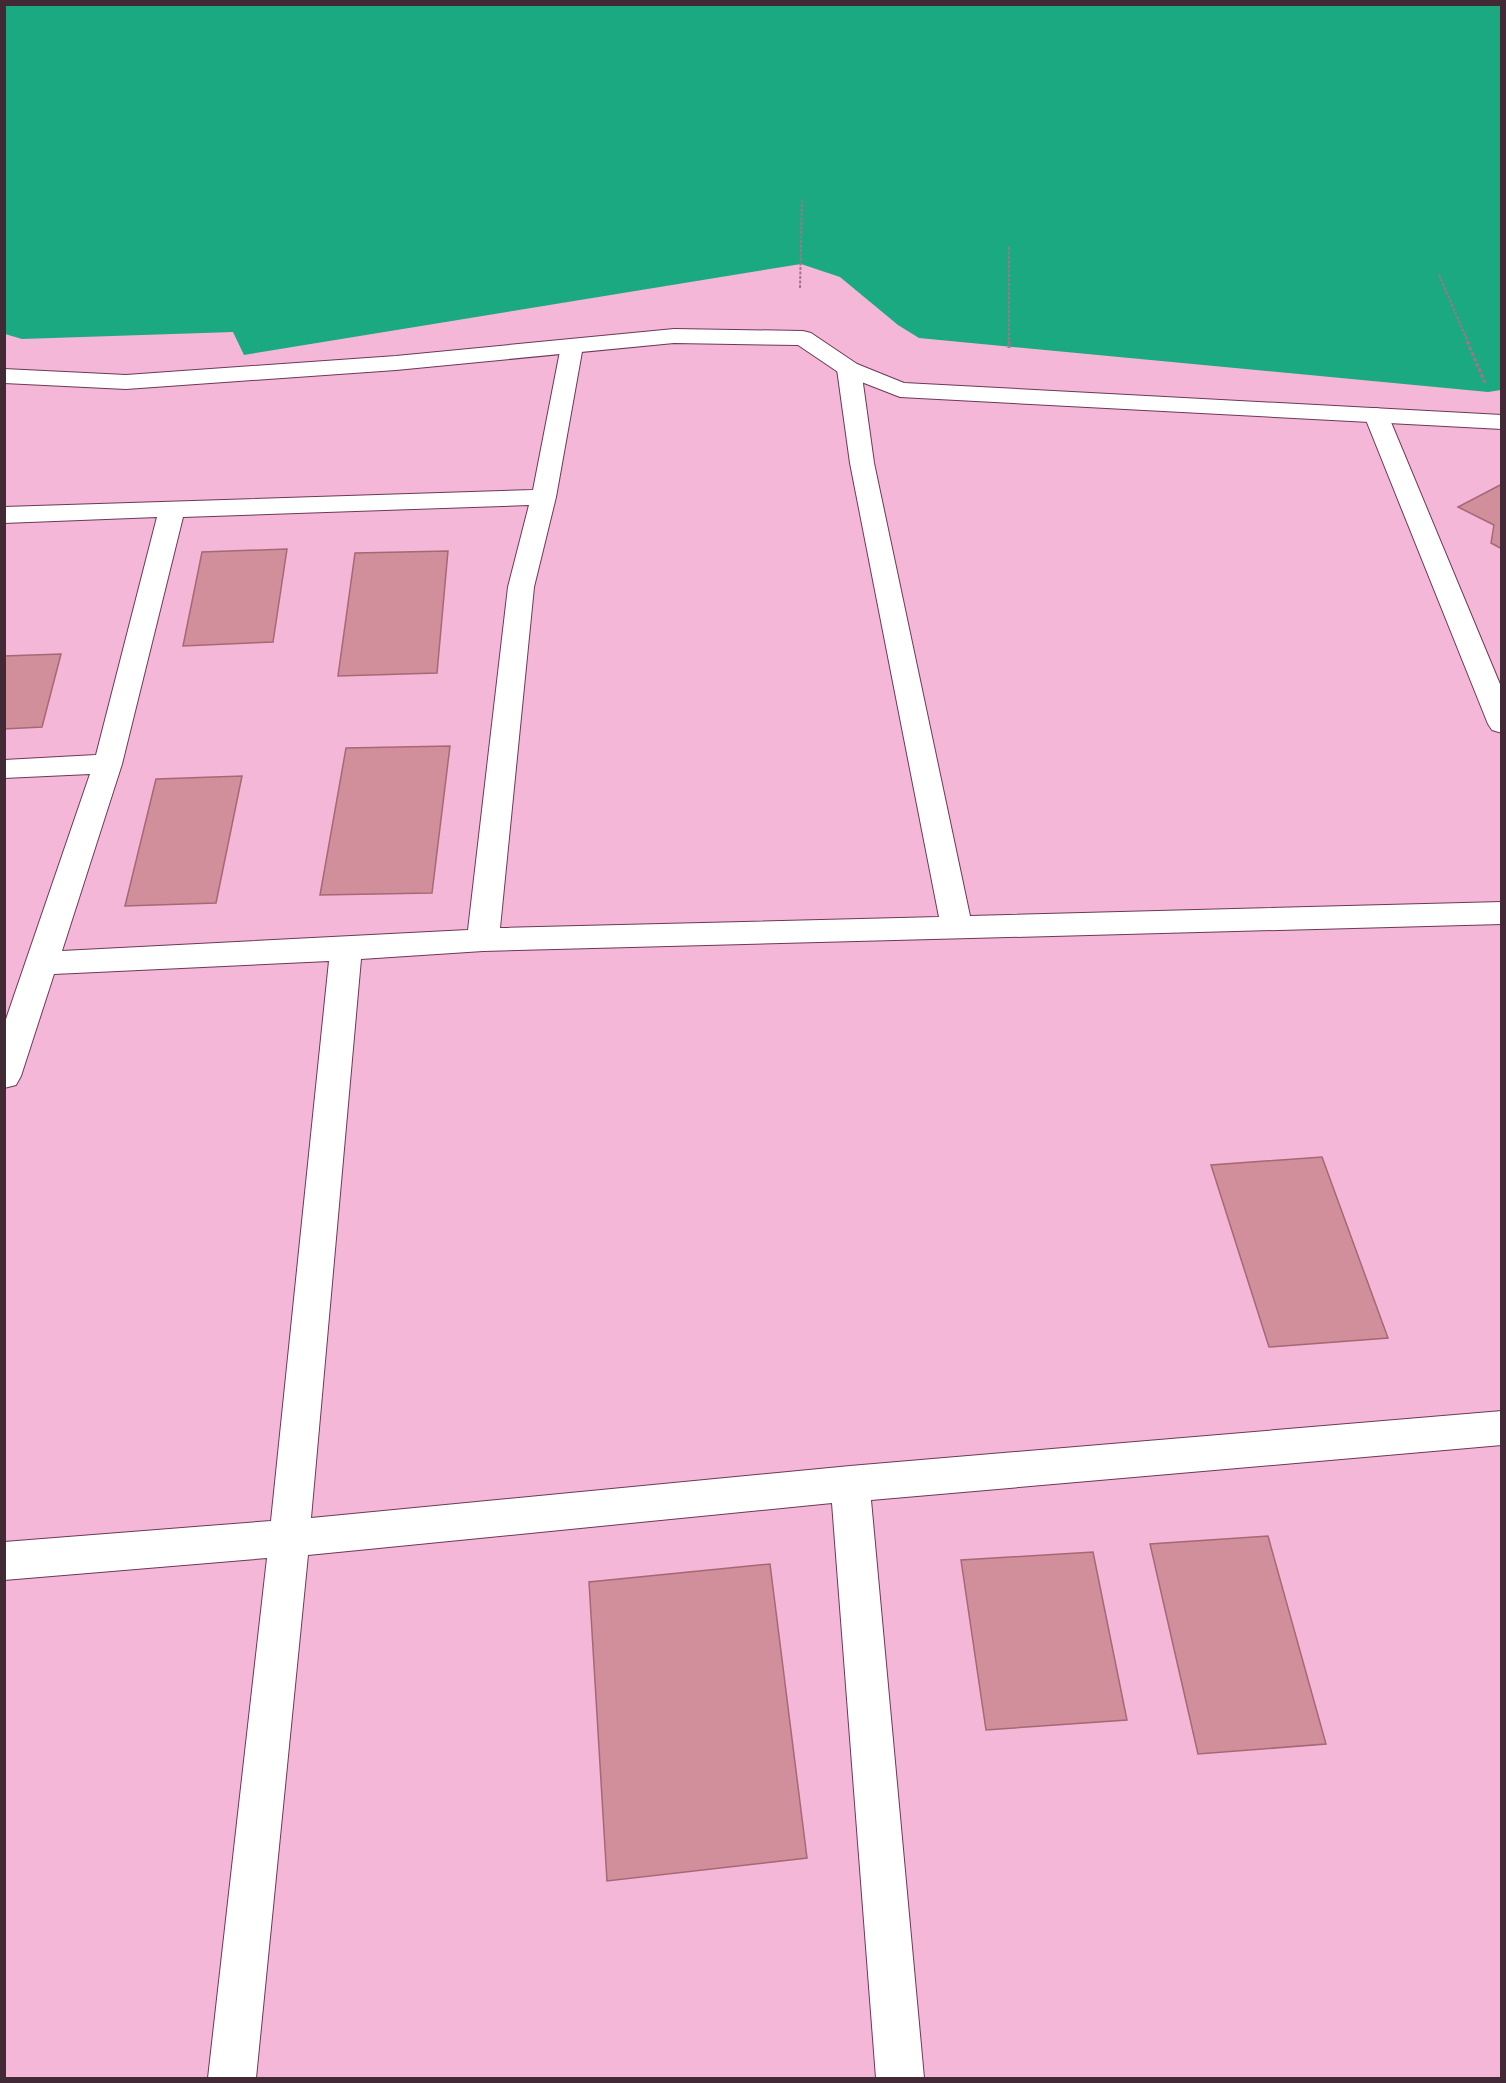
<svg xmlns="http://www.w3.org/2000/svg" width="1506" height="2083" viewBox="0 0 1506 2083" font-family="Mulish,sans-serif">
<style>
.water{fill:#1aa980}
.building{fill:#d08f9b;stroke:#a66874;stroke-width:1.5}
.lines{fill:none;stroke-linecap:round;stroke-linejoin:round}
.minor-casing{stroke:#6c3955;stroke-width:2}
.tertiary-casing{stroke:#6c3955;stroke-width:2}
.path-far1{stroke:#a0748b;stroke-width:2;stroke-dasharray:3 1.5;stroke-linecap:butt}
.path{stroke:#a0748b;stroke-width:3;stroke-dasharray:4 2;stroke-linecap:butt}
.minor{fill:#fff;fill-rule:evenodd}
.tertiary{fill:#fff;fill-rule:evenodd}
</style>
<rect width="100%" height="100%" fill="#f5b7d7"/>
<path class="water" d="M 5,4 L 1501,5 L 1501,390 L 1488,392 L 919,338 L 898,325 L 840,277 L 801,264 L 244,355 L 233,332 L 22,339 L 5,334 Z"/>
<path class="building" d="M 1502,484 L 1502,549 L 1491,543 L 1494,525 L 1458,507 Z
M 287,549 L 273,642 L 183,646 L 202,552 Z
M 448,551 L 437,673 L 338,676 L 355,553 Z
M 61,654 L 42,727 L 4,729 L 4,656 Z
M 450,746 L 432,893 L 320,895 L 346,748 Z
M 242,776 L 216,903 L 125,906 L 156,779 Z
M 1322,1157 L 1388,1338 L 1269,1347 L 1211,1165 Z
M 1268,1536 L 1326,1744 L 1198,1754 L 1150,1544 Z
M 1093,1552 L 1127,1720 L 986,1730 L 961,1560 Z
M 770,1564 L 807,1858 L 607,1881 L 589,1582 Z"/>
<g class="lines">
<defs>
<path id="minor" d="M 572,339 L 580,341 L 583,346 L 556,497 L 534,587 L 500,928 L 939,917 L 850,463 L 837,369 L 841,364 L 849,362 L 857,364 L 861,369 L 874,463 L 970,916 L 1502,902 L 1502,924 L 483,951 L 361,959 L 311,1518 L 850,1466 L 1502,1411 L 1502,1445 L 871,1500 L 924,2078 L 876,2078 L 832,1503 L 308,1555 L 256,2078 L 208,2078 L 267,1558 L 4,1580 L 4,1542 L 271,1521 L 329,961 L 54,974 L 21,1076 L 16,1085 L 4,1088 L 4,1025 L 90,774 L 4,778 L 4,760 L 96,755 L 157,517 L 4,523 L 4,507 L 533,490 L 561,346 L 564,341 ZM 529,505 L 508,587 L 468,930 L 62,951 L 122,764 L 183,517 Z
M 1376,408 L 1384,410 L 1388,415 L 1502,689 L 1502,733 L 1492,730 L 1488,724 L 1364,415 L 1368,410 Z"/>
<path id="tertiary" d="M 674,329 L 803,331 L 811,333 L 857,364 L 904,383 L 1502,415 L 1502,429 L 900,397 L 841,374 L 798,345 L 674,343 L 396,370 L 126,389 L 4,383 L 4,369 L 126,375 L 396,356 Z"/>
</defs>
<use href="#minor" class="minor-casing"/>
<use href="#tertiary" class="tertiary-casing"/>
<path class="path-far1" d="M 1009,247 L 1009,342
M 1439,275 L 1468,342
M 800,288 L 802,200"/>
<path class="path" d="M 1009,341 L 1009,348
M 1467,341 L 1485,383"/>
<use href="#minor" class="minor"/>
<use href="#tertiary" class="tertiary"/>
</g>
<rect width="1506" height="2083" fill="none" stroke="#412936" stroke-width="12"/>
</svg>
